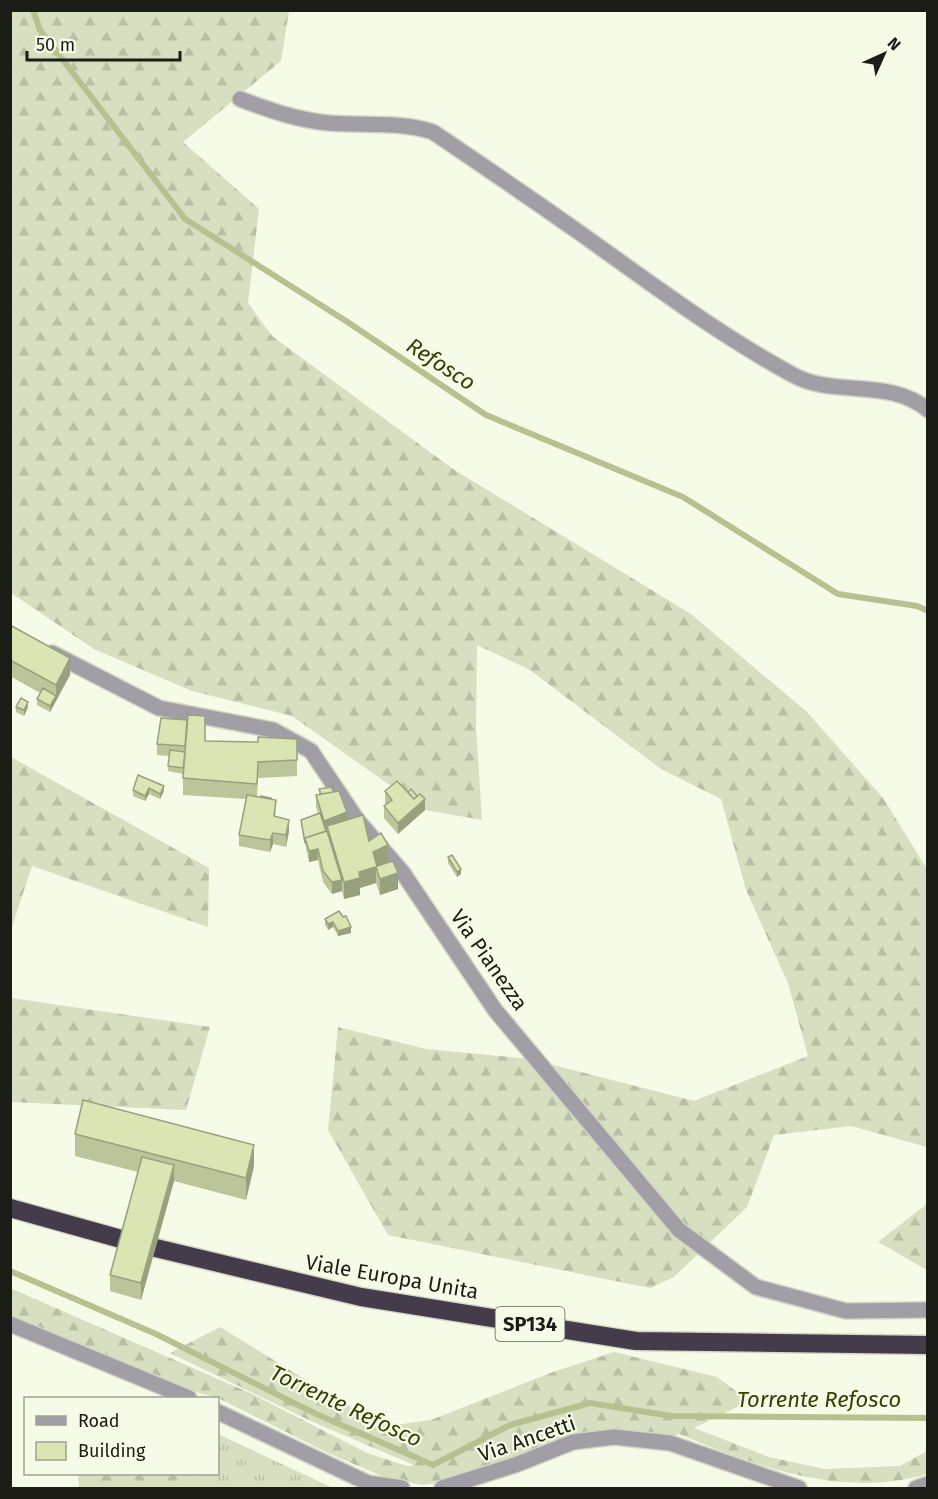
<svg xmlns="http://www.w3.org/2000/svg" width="938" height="1499" viewBox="0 0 938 1499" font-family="'Fira Sans',sans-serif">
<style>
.grass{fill:url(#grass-tufts)}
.forest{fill:url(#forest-firs)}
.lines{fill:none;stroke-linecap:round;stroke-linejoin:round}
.stream{stroke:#b6c190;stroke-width:6}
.minor-casing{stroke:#d2d7c5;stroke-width:18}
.highway-casing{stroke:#d2d7c5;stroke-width:21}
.minor{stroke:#a29ea5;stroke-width:15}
.highway{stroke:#443c4b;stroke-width:18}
.wall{fill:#bbc59a}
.shaded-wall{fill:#98a07d}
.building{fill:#d9e5b3;stroke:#98a07d;stroke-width:1.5}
.labels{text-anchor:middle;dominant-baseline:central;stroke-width:4.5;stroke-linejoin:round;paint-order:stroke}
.shield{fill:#f5fbe6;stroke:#5c5f54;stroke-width:1.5}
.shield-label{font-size:20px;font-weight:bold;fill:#1a1c15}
.street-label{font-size:21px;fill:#1a1c15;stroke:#f5fbe6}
.water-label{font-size:22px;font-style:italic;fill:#363f04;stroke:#f5fbe6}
</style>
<defs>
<pattern id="grass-tufts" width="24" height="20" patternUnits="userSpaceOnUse" patternTransform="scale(1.5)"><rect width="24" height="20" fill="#d7dfc1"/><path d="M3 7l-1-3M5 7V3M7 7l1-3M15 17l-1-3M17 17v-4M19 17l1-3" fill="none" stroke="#b8bfa5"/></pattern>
<pattern id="forest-firs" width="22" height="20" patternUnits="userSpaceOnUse" patternTransform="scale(1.5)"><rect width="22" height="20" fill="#d7dfc1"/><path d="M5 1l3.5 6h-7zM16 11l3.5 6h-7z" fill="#b8bfa5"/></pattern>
</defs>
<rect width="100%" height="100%" fill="#f5fbe6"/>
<path class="grass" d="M 218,1434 L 333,1488 L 195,1488 L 197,1474 L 218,1474 Z"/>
<path class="forest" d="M 10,11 L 289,11 L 281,61 L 183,142 L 259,209 L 248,303 L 272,336 L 453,469 L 691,614 L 807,712 L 883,798 L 927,869 L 927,1147 L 851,1126 L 774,1135 L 747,1207 L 674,1277 L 650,1288 L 388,1235 L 328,1130 L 338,1027 L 426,1049 L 530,1059 L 694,1101 L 808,1056 L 788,983 L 746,890 L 721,799 L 661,769 L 530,670 L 477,645 L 476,727 L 482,820 L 425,810 L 292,716 L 192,691 L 94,649 L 11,593 Z
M 11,757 L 209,868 L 208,927 L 32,866 L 11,930 Z
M 11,998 L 210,1027 L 186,1110 L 11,1102 Z
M 927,1204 L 927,1270 L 878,1242 Z
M 10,1288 L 250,1393 L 367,1453 L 407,1466 L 414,1465 L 313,1422 L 170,1353 L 220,1327 L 373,1421 L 402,1424 L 431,1420 L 553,1372 L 614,1352 L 717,1377 L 749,1401 L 694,1428 L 769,1457 L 824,1469 L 900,1466 L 927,1451 L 927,1474 C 842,1499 759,1467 679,1434 L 670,1438 L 570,1441 L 454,1481 L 422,1485 L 387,1478 L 330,1454 L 218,1398 L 153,1381 L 11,1327 Z
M 78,1474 L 197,1474 L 195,1488 L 79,1488 Z"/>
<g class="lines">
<path class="stream" d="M 33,10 L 40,30 L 185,219 L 346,321 L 486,415 L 683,497 L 838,594 L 917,606 L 928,611
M 10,1271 L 156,1334 L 314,1413 L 433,1465 L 510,1425 L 590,1403 L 671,1416 L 928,1418"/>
<defs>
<path id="minor" d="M 240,99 C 269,110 297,120 329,123 C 364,126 400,121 433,132 C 483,166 532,199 580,233 C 650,283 718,334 793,375 C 835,398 889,377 928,410
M 52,653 L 159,708 L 273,730 L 311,751 L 358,821 L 403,873 L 495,1010 L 679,1230 L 756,1287 L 846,1311 L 928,1310
M 10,1324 L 189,1398
M 218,1412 L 368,1483 L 402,1488
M 442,1488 L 518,1464 L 573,1442 L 614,1437 L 670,1443 L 799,1488
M 916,1488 L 928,1484"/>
<path id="highway" d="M 10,1208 L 139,1244 L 361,1297 L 636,1341 L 928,1345"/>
</defs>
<use href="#minor" class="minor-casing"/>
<use href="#highway" class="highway-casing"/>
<use href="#minor" class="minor"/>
<use href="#highway" class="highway"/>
</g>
<path class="wall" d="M 10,625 L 70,675 L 50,712 L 37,705 L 37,699 L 40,693 L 10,676 Z
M 16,707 L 28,707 L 24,716 L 16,712 Z
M 297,739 L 297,776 L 258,778 L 257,797 L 276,811 L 275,816 L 289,831 L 286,847 L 273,844 L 270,852 L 239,846 L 239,835 L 246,799 L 183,795 L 183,774 L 168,771 L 169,756 L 157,755 L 157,744 L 205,741 L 258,742 Z
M 138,775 L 164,791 L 160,799 L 149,794 L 145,801 L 133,796 L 133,790 Z
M 319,789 L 347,820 L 369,841 L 388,861 L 378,866 L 398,889 L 380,895 L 376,883 L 360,888 L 360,895 L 344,899 L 342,891 L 332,894 L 323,882 L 318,860 L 309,862 L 301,825 L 301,820 L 318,813 L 316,807 L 316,795 L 319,795 Z
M 385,791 L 425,810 L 398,834 L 384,818 L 384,806 L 386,804 L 385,803 Z
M 448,857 L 461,874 L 457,877 L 448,863 Z
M 339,911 L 351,933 L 338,936 L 333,927 L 328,930 L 325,925 L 325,919 Z
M 75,1134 L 254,1166 L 246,1200 L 174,1181 L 141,1300 L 110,1291 L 110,1275 L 138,1172 L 75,1156 Z"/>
<path class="shaded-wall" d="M 70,658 L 70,675 L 50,712 L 50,706 L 56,696 L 56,685 Z
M 28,702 L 28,707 L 24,716 L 24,710 Z
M 164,786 L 164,791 L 160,799 L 160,794 Z
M 149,788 L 149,794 L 145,801 L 145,796 Z
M 425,799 L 425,810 L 398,834 L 398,823 Z
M 347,812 L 347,824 L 327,826 L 327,831 L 324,832 L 324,821 Z
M 289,820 L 289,831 L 286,847 L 286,835 Z
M 273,833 L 273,844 L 270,852 L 270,840 Z
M 388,845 L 388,861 L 376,867 L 376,883 L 360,888 L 360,895 L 344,899 L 344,882 L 359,872 L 373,852 Z
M 318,849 L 318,860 L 309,862 L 309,851 Z
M 461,869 L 461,874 L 457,877 L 457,872 Z
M 398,873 L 398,889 L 380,895 L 380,879 Z
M 342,880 L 342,891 L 332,894 L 332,882 Z
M 333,922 L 333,927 L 328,930 L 328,924 Z
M 351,927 L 351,933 L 338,936 L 338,931 Z
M 254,1145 L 254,1166 L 246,1200 L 246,1178 Z
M 174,1165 L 174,1181 L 141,1300 L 141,1283 Z"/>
<path class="building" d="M 10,625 L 70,658 L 56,685 L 10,660 Z
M 43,688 L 56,696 L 50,706 L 37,699 Z
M 21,698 L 28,702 L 24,710 L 16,707 Z
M 188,715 L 205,716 L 205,741 L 258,742 L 258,737 L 297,739 L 297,760 L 258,762 L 257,784 L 183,778 Z
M 161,718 L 187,720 L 185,746 L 157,744 Z
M 170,750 L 185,752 L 183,768 L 168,766 Z
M 138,775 L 164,786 L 160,794 L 149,788 L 145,796 L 133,790 Z
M 397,781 L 414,799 L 420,794 L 425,799 L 398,823 L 384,806 L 392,800 L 385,791 Z
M 331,787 L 334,792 L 321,794 L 319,789 Z
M 411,789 L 417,796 L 414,799 L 408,792 Z
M 339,791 L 347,812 L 324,821 L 316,795 Z
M 247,795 L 276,800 L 274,816 L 289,820 L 286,835 L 273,833 L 270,840 L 239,835 Z
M 261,796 L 271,798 L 271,799 L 260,797 Z
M 320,813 L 326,831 L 305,838 L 305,843 L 301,820 Z
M 363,815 L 369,841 L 381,833 L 388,845 L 373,852 L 377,866 L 393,861 L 398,873 L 380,879 L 376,867 L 359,872 L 360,878 L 344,882 L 327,826 Z
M 327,831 L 342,880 L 332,882 L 323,871 L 318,849 L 309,851 L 305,838 Z
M 452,855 L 461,869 L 457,872 L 448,857 Z
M 339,911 L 343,917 L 346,916 L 351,927 L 338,931 L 333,922 L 328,924 L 325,919 Z
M 83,1100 L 254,1145 L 246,1178 L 75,1134 Z
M 142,1157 L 174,1165 L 141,1283 L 110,1275 Z"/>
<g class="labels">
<rect class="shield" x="495.5" y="1307" width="69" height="34" rx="4.5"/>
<g class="shield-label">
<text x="530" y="1324">SP134</text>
</g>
<g class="street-label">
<text transform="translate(489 960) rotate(55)">Via Pianezza</text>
<text transform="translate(392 1277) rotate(10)">Viale Europa Unita</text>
<text transform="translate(527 1439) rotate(-19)">Via Ancetti</text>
</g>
<g class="water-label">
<text transform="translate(441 364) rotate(33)">Refosco</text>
<text x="819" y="1399">Torrente Refosco</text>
<text transform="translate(346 1406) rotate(25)">Torrente Refosco</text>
</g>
</g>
<rect width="938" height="1499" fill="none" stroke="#1a1c15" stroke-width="24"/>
<rect x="24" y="1397" width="195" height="78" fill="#f5fbe6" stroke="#9da292" stroke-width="1.5"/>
<rect x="36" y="1416" width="30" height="9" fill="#a29ea5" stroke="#9da292" stroke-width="1.5"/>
<text x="78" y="1427" font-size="18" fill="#1a1c15">Road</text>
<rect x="36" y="1442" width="30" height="18" fill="#d9e5b3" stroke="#9da292" stroke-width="1.5"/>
<text x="78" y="1457" font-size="18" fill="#1a1c15">Building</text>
<g transform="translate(884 54) rotate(45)" stroke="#f5fbe6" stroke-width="4.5" paint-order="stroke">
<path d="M0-4.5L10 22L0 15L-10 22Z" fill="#1a1c15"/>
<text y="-9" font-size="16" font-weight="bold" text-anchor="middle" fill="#1a1c15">N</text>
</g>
<path d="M27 51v9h153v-9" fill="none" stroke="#1a1c15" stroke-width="3"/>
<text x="36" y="51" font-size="18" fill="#1a1c15" stroke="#f5fbe6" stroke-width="4.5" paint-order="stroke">50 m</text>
</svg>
